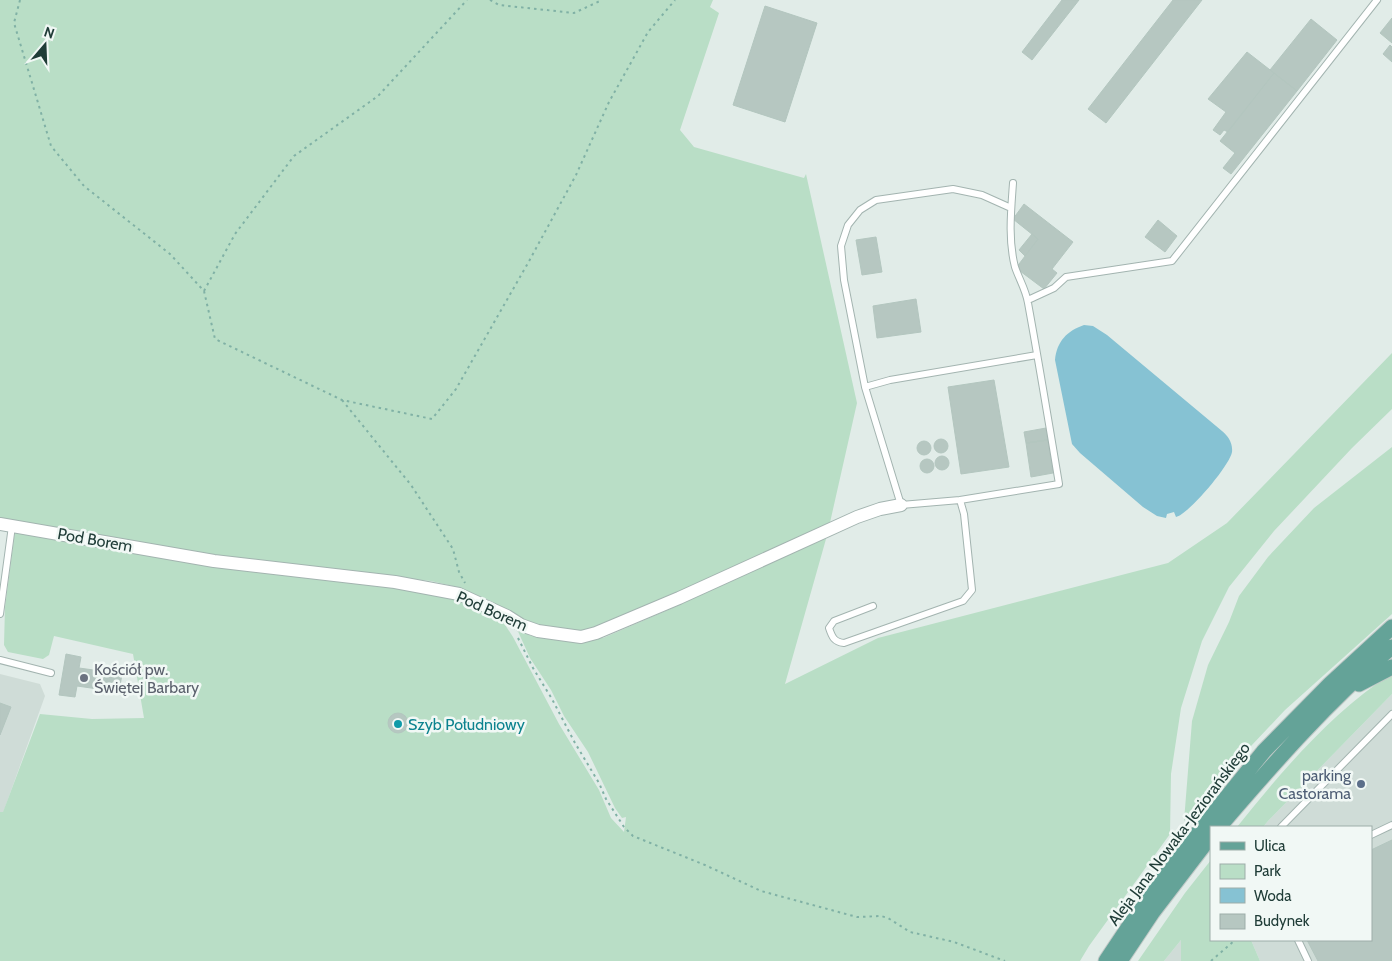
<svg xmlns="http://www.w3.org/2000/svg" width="1392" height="961" viewBox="0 0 1392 961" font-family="Cabin,sans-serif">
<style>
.built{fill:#cfdcd7}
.green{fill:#b9dec6}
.water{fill:#86c2d3}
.building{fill:#b6c7c1;stroke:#b3c6bf}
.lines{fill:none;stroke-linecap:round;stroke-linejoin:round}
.lane-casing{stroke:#a3b4b0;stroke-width:8}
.street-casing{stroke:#a3b4b0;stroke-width:14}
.primary-casing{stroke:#c1c9c7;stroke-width:17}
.path{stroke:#80b1a5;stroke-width:2;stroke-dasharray:2.5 4;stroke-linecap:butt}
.lane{stroke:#fff;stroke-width:6}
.street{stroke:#fff;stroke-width:12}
.primary{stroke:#64a398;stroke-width:15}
.worship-dot{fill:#6b7280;stroke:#f1f8f5;stroke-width:2}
.culture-dot{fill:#0f9aa8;stroke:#f1f8f5;stroke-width:2}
.service-dot{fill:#5c6f8a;stroke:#f1f8f5;stroke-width:2}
.labels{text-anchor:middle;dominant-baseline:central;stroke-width:5;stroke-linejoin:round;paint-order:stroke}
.street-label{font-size:16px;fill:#203d38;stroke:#f1f8f5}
.worship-label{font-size:16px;fill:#5b616d;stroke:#f1f8f5;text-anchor:start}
.culture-label{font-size:16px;fill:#0d838f;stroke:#f1f8f5;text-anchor:start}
.service-label{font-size:16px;fill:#4e5e75;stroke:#f1f8f5;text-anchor:end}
</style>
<rect width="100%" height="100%" fill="#e1ece8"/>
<path class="built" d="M 0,674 L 40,684 L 45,696 L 3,813 L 0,812 Z
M 1392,694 L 1392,961 L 1260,961 L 1251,940 L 1371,940 L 1371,827 L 1263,827 L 1268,821 Z
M 1181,940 L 1181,961 L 1164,961 Z"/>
<path class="green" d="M 0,0 L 713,0 L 710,7 L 719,13 L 680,130 L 694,147 L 804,178 L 806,174 L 857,403 L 829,527 L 592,631 L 570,632 L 537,628 L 491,601 L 457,587 L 431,581 L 277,566 L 0,518 Z
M 1392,353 L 1392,409 L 1352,448 L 1274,531 L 1229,587 L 1202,641 L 1181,708 L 1171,774 L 1170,834 L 1089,946 L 1080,961 L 0,961 L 0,812 L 3,812 L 40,714 L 92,719 L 144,718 L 133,654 L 54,636 L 49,655 L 43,659 L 8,652 L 4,645 L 5,607 L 15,531 L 458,597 L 500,617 L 513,637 L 559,724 L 599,790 L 611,818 L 624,832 L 626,817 L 622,818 L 615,808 L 588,752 L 564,716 L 551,690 L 530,658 L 516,627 L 531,636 L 564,639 L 603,638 L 677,606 L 723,583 L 817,540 L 826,539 L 785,684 L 878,638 L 1168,563 L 1227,523 Z
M 1392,447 L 1392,614 L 1285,710 L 1219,780 L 1184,821 L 1192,721 L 1208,665 L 1229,622 L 1239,596 L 1268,557 L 1314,508 Z
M 1392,673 L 1392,694 L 1268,821 L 1263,827 L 1237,827 C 1282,771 1331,713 1392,673 Z
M 1211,860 L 1211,940 L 1251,940 L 1260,961 L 1181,961 L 1181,940 L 1164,961 L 1138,961 L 1185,893 Z"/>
<path class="water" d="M 1084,325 L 1093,326 L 1107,335 L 1222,431 C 1228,436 1233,443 1232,452 C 1230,465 1189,514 1176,517 L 1174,512 L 1167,514 L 1166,518 L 1157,516 L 1143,507 L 1080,453 L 1072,444 L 1055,360 C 1057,341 1067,331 1084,325 Z"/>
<path class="building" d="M 1062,0 L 1079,0 L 1032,60 L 1022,52 Z
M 1173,0 L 1202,0 L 1106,123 L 1088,109 Z
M 765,6 L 817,23 L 785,122 L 733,105 Z
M 1392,18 L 1392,43 L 1380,33 Z
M 1311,19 L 1337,40 L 1297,91 L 1270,70 Z
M 1390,45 L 1392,47 L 1392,62 L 1383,54 Z
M 1247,52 L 1274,73 L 1228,132 L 1224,130 L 1220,135 L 1213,130 L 1226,112 L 1208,99 Z
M 1274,73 L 1297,91 L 1231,174 L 1223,168 L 1235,153 L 1220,141 Z
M 1024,204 L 1073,242 L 1052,269 L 1057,273 L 1044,289 L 1016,268 L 1038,239 L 1013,219 Z
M 1158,220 L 1177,236 L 1165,252 L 1145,237 Z
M 1032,234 L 1038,239 L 1025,256 L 1019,250 Z
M 876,237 L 882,272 L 862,275 L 856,240 Z
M 916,299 L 921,332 L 877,338 L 873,306 Z
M 994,380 L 1009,467 L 961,474 L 948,387 Z
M 1046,428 L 1048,440 L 1026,443 L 1024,432 Z
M934 446a7 7 0 1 1 14 0a7 7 0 1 1-14 0Z
M 1048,440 L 1053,473 L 1031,477 L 1026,443 Z
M917 448a7 7 0 1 1 14 0a7 7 0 1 1-14 0Z
M935 463a7 7 0 1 1 14 0a7 7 0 1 1-14 0Z
M920 466a7 7 0 1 1 14 0a7 7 0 1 1-14 0Z
M 66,654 L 81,657 L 79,668 L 108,672 L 105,690 L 77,686 L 75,697 L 59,695 Z
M 108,672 L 122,674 L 119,692 L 105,690 Z
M 0,703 L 11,707 L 0,735 Z
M388 723a10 10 0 1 1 20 0a10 10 0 1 1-20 0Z
M 1392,840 L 1392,961 L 1318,961 L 1307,940 L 1371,940 L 1371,850 Z"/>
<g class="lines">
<defs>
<path id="lane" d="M 1011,208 L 982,195 L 953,189 L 876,200 L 860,210 L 848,225 L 841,246 L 844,280 L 865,387 L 901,505 L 960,500 L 1059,484 C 1049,424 1039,363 1028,303 C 1026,290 1019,279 1015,267 C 1008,240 1011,211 1013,183
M 1028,300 L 1054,288 L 1066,277 L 1172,261 L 1377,0
M 865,387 L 890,380 L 1037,355
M 873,606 L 834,621 L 829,628 C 832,637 834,642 844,643 L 963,601 L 972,590 L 964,514 L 960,500
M 0,614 L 12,526
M 0,660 L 51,673
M 1281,827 L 1392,714
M 1371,835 L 1392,825
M 1298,940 L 1308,961"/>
<path id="street" d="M 0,524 L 214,561 L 395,582 L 459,594 L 507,616 L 521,625 L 538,631 L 581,637 L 596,633 L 679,598 L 857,517 L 880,509 L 901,505"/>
<path id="primary" d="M 1359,684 L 1392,667
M 1219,827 C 1273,764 1328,701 1392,647
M 1106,961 L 1150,895 L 1192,840 L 1264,751 L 1330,684 L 1392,627
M 1120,961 L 1152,913 L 1211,836"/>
</defs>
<use href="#lane" class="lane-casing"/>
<use href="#street" class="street-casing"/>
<use href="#primary" class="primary-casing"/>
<path class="path" d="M 20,0 L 14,23 L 51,146 L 84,186 L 170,254 L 204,291 L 215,339 L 342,400 L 432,419 L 456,389 L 528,263 L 576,175 L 609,102 L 648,32 L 675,0
M 490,0 L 499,5 L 574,13 L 602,0
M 204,291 L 235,234 L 294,156 L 378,96 L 467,0
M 342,400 L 411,485 L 453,549 L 459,572 L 465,583
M 518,638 L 533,668 L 552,699 L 575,743 L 599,783 L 606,799 L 624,827 L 633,836 L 705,865 L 761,891 L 857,917 L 881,916 L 888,918 L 910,932 L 954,942 L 1005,961
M 1211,961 L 1235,940"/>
<use href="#lane" class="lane"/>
<use href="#street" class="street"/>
<use href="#primary" class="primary"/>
</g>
<circle class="worship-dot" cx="84" cy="678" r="5"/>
<circle class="culture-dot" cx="398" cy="724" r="5"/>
<circle class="service-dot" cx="1361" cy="784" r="5"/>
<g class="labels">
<g class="street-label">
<text transform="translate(95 540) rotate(10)">Pod Borem</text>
<text transform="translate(492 611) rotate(24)">Pod Borem</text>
<text transform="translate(1179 834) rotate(-53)">Aleja Jana Nowaka-Jeziorańskiego</text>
</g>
<g class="worship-label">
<text x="94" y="669">Kościół pw.<tspan x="94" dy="18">Świętej Barbary</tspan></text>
</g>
<g class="culture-label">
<text x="408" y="724">Szyb Południowy</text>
</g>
<g class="service-label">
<text x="1351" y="775">parking<tspan x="1351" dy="18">Castorama</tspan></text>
</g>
</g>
<rect x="1210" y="826" width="162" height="115" fill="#f1f8f5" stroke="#9dada9"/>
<rect x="1220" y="842" width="25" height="8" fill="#64a398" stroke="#9dada9"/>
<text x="1254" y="851" font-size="15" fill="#203d38">Ulica</text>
<rect x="1220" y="864" width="25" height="15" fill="#b9dec6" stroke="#9dada9"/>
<text x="1254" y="876" font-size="15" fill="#203d38">Park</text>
<rect x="1220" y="888" width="25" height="15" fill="#86c2d3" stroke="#9dada9"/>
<text x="1254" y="901" font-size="15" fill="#203d38">Woda</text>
<rect x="1220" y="914" width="25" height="15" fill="#b6c7c1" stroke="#9dada9"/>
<text x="1254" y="926" font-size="15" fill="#203d38">Budynek</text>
<g transform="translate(45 45) rotate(19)" stroke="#f1f8f5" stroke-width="4" paint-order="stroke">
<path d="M0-4L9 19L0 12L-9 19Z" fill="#203d38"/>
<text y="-8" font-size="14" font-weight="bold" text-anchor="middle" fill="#203d38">N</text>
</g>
</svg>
